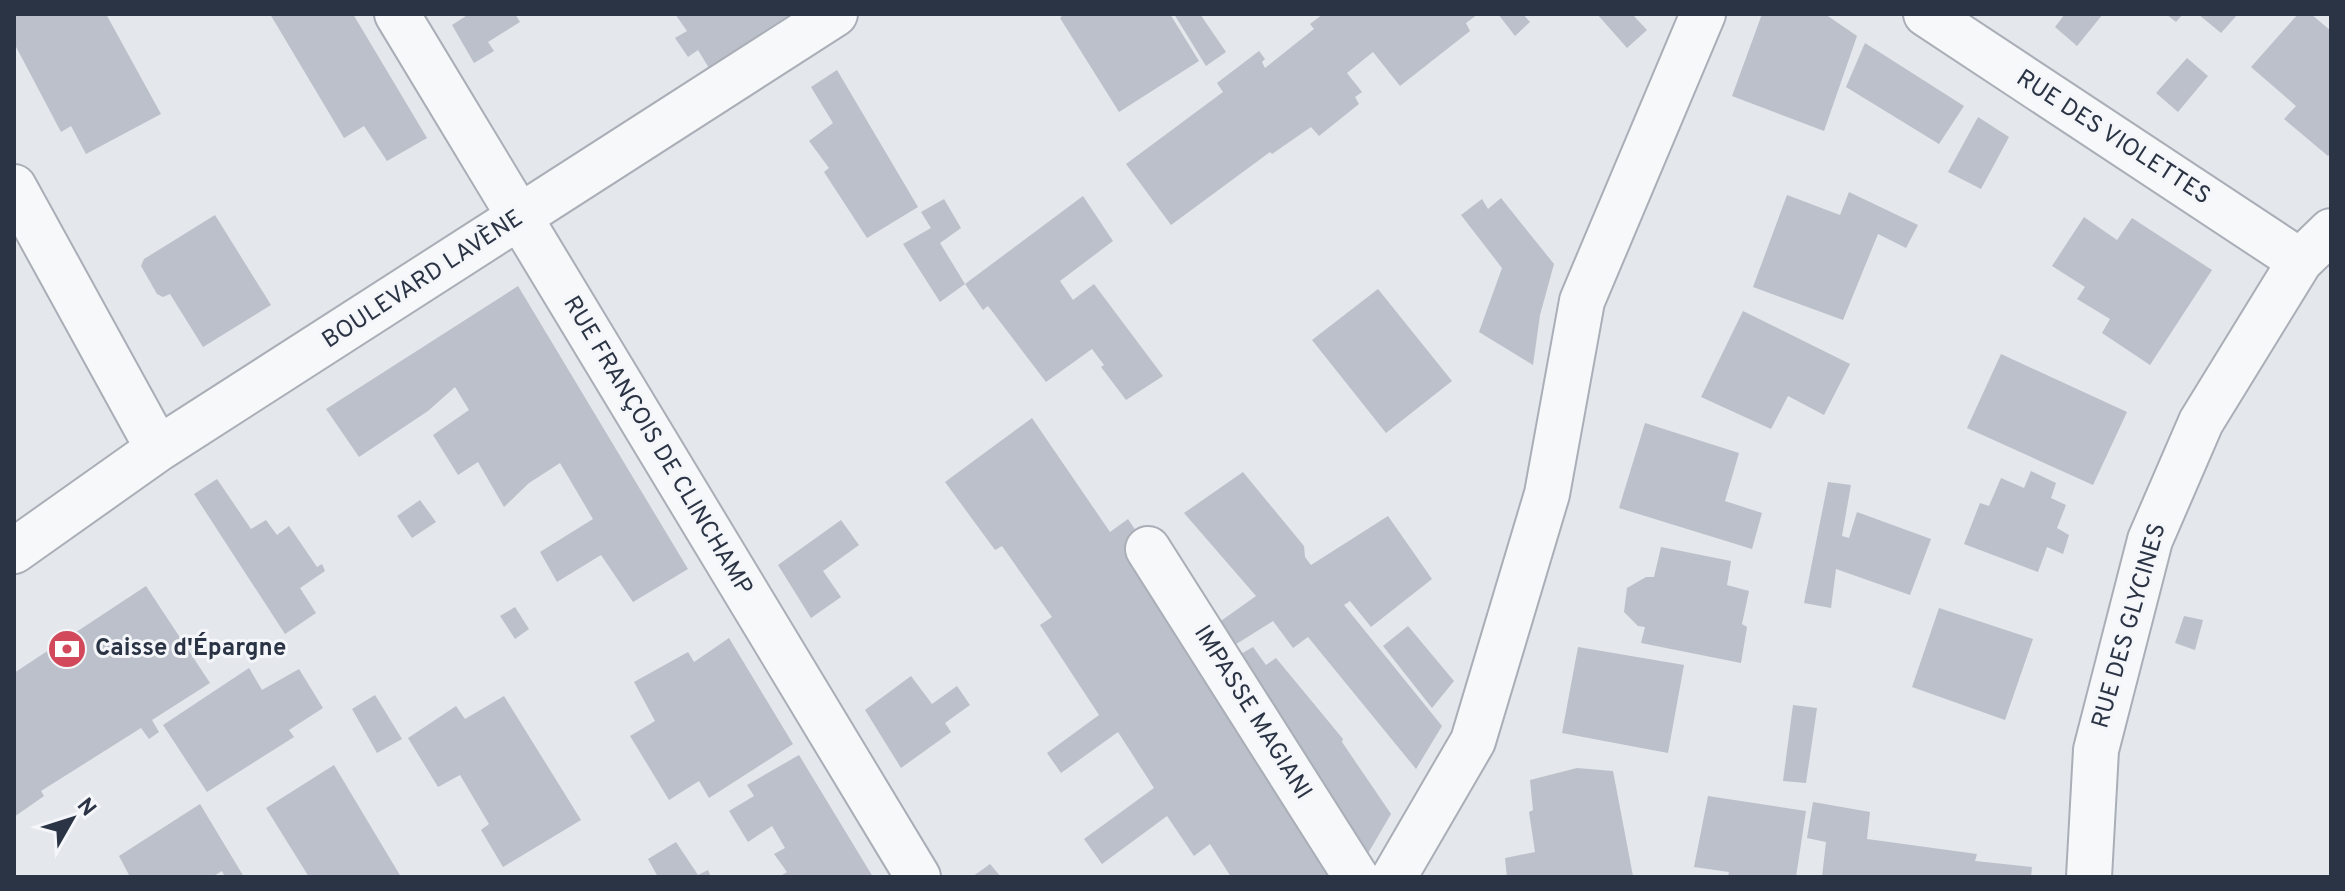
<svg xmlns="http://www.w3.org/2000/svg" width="2345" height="891" viewBox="0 0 2345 891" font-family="Overpass,sans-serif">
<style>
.building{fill:#bbc0ca}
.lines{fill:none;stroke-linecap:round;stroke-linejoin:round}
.street-casing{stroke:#a9aeb7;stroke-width:48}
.street{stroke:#f7f8fa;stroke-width:44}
.labels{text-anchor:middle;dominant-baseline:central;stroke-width:6;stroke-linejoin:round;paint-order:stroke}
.street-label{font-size:24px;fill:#2b3445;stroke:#f4f6f9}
.poi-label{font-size:24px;font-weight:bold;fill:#2b3445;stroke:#f4f6f9;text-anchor:start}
</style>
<rect width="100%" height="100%" fill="#e4e7ec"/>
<path class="building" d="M 14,14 L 106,14 L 161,114 L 86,154 L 71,126 L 61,132 L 14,43 Z
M 270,14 L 353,14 L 427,138 L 387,161 L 364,126 L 344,138 Z
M 469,14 L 515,14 L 520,22 L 488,42 L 494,51 L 474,63 L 452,25 Z
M 675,14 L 802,14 L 712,73 L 698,50 L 688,57 L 675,38 L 687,31 Z
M 1064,14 L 1170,14 L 1199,61 L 1119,112 L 1060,18 Z
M 1174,14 L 1200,14 L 1226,52 L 1206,66 Z
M 1323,14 L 1478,14 L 1466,23 L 1470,31 L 1400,86 L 1373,52 L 1347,73 L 1362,92 L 1355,97 L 1359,104 L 1319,136 L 1311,127 L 1272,154 L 1270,152 L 1171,225 L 1126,164 L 1223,92 L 1217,83 L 1259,51 L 1265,59 L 1262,62 L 1265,68 L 1314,29 L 1310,24 Z
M 1498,14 L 1523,14 L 1530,22 L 1515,36 Z
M 1597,14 L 1632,14 L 1647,30 L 1627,48 Z
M 1762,14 L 1825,14 L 1857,36 L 1824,131 L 1732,96 Z
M 2065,14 L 2103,14 L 2077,46 L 2055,27 Z
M 2166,14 L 2183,14 L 2176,22 Z
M 2198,14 L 2238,14 L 2221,33 Z
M 2298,14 L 2311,14 L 2331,31 L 2331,152 L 2328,156 L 2284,119 L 2296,106 L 2251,67 Z
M 1865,43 L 1964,106 L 1939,144 L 1846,87 Z
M 2187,58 L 2208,76 L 2178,112 L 2156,93 Z
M 837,70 L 918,207 L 867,238 L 824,172 L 829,168 L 809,141 L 833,123 L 811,87 Z
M 1978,117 L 2009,137 L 1981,189 L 1948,172 Z
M 1849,192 L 1918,225 L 1906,248 L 1878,234 L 1843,320 L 1753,287 L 1787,195 L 1840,215 Z
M 1083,196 L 1113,241 L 1060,281 L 1073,300 L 1094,284 L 1163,376 L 1126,400 L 1101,367 L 1104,365 L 1092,349 L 1046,382 L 988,306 L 983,310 L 965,284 Z
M 1501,198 L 1554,264 L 1540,315 L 1533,365 L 1479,332 L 1502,268 L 1461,215 L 1482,199 L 1488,209 Z
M 944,199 L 961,228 L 940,243 L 965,284 L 940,302 L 903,244 L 931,228 L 921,212 Z
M 215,215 L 271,305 L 203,347 L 170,294 L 163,297 L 157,294 L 141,266 L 144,259 Z
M 2084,217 L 2117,240 L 2132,218 L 2212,270 L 2150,365 L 2102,333 L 2110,319 L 2077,299 L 2085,287 L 2052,266 Z
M 518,286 L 688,569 L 633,602 L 601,555 L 557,582 L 540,552 L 593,519 L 560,463 L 529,483 L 504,507 L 478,462 L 458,475 L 433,435 L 469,410 L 455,387 L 428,411 L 359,457 L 326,409 Z
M 1378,289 L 1452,381 L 1386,433 L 1312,340 Z
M 1743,311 L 1850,364 L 1824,415 L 1788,396 L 1771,429 L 1701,397 Z
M 2001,354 L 2127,412 L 2093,485 L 1967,428 Z
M 1032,418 L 1110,532 L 1128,519 L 1147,548 L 1128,561 L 1329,877 L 1231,877 L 1210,844 L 1194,856 L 1167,816 L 1102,864 L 1084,839 L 1154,788 L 1118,732 L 1061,773 L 1047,753 L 1099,715 L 1040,625 L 1052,617 L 1002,546 L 995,550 L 945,482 Z
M 1645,423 L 1739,453 L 1725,501 L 1762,513 L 1752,549 L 1619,508 Z
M 2031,471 L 2056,483 L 2051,498 L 2066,505 L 2057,528 L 2069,535 L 2063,554 L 2047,547 L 2038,572 L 1964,544 L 1980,503 L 1989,506 L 2001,478 L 2024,488 Z
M 1243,472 L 1304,546 L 1305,557 L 1311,565 L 1388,516 L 1432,579 L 1371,627 L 1350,601 L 1344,605 L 1442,726 L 1416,769 L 1308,637 L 1293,648 L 1273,621 L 1233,646 L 1218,623 L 1256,596 L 1184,513 Z
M 217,479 L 251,529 L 266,520 L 277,535 L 289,526 L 317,567 L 322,564 L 325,571 L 300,588 L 316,613 L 285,634 L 194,494 Z
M 1828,482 L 1851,485 L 1842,536 L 1849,538 L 1857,512 L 1931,539 L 1910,595 L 1836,569 L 1831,608 L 1804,603 Z
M 420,500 L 436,522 L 412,538 L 397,516 Z
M 841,520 L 859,545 L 823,571 L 841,597 L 811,618 L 778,565 Z
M 1661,547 L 1731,561 L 1727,585 L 1749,591 L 1742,624 L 1747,627 L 1741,663 L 1641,643 L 1645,627 L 1638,626 L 1624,612 L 1627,588 L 1646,577 L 1654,577 Z
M 146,586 L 210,683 L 152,720 L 159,732 L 149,739 L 141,728 L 41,791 L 44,796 L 14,817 L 14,673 Z
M 515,607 L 529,629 L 515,639 L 500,616 Z
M 1939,608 L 2033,639 L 2005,720 L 1912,687 Z
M 2184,616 L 2203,620 L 2195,650 L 2175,643 Z
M 1408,626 L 1454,681 L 1432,708 L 1383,646 Z
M 729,638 L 793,744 L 709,798 L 699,781 L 669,800 L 630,736 L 655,721 L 634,682 L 688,652 L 694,662 Z
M 1253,647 L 1266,665 L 1276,658 L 1343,739 L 1342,742 L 1391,814 L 1367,855 L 1239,655 Z
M 1578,647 L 1684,665 L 1668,753 L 1562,733 Z
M 249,668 L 262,690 L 299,669 L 323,708 L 289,730 L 294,737 L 207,792 L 163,725 Z
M 911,676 L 932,704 L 957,686 L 970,705 L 945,723 L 951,732 L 901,768 L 865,710 Z
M 375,695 L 402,739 L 377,753 L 352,709 Z
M 504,696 L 581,820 L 503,867 L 481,830 L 489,824 L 460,775 L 438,787 L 408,738 L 456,706 L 465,719 Z
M 1793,705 L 1817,708 L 1806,783 L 1783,781 Z
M 799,755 L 873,877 L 779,877 L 787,872 L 774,854 L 785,848 L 772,826 L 748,842 L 729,811 L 754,796 L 747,785 Z
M 334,765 L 401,877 L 309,877 L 266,808 Z
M 1577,768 L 1613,771 L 1633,876 L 1507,877 L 1505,858 L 1535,852 L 1529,812 L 1533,810 L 1530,780 Z
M 1708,796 L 1806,811 L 1796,877 L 1728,877 L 1729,872 L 1694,867 Z
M 1813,802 L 1870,812 L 1867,839 L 1977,854 L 1975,861 L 2032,867 L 2031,877 L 1822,877 L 1826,842 L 1807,838 Z
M 200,804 L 244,877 L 225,877 L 222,871 L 212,877 L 130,877 L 119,856 Z
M 676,842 L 698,875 L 708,870 L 711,877 L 658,877 L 648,859 Z
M 990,864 L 1001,877 L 972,877 Z"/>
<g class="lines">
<defs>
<path id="street" d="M 397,14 L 918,877
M 1926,14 L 2300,261
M 14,187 L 158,449
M 1148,549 L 1356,877
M 14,551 L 158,449 L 835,14
M 1394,877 L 1473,741 L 1547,494 L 1582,301 L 1703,14
M 2089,877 L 2096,750 L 2150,540 L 2201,422 L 2300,261 L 2331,231"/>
</defs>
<use href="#street" class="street-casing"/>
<use href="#street" class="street"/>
</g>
<defs>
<symbol id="bank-disc" viewBox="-11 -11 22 22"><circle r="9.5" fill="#d1495b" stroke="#f4f6f9"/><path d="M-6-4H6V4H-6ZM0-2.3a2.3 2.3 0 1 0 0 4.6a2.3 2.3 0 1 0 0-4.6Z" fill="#fff"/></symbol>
</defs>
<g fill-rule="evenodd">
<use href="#bank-disc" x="45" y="627" width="44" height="44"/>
</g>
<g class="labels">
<g class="street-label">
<text transform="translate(2113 138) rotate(33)">RUE DES VIOLETTES</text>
<text transform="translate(423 280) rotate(-33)">BOULEVARD LAVÈNE</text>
<text transform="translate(657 446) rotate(59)">RUE FRANÇOIS DE CLINCHAMP</text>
<text transform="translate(2130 626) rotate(-74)">RUE DES GLYCINES</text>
<text transform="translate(1252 713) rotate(58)">IMPASSE MAGIANI</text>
</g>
<g class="poi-label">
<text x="95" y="649">Caisse d'Épargne</text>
</g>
</g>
<rect width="2345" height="891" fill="none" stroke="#2b3445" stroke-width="32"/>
<g transform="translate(72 819) rotate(51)" stroke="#f4f6f9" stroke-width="6" paint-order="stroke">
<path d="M0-6L14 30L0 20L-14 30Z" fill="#2b3445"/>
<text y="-12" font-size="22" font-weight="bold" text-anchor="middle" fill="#2b3445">N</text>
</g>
</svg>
